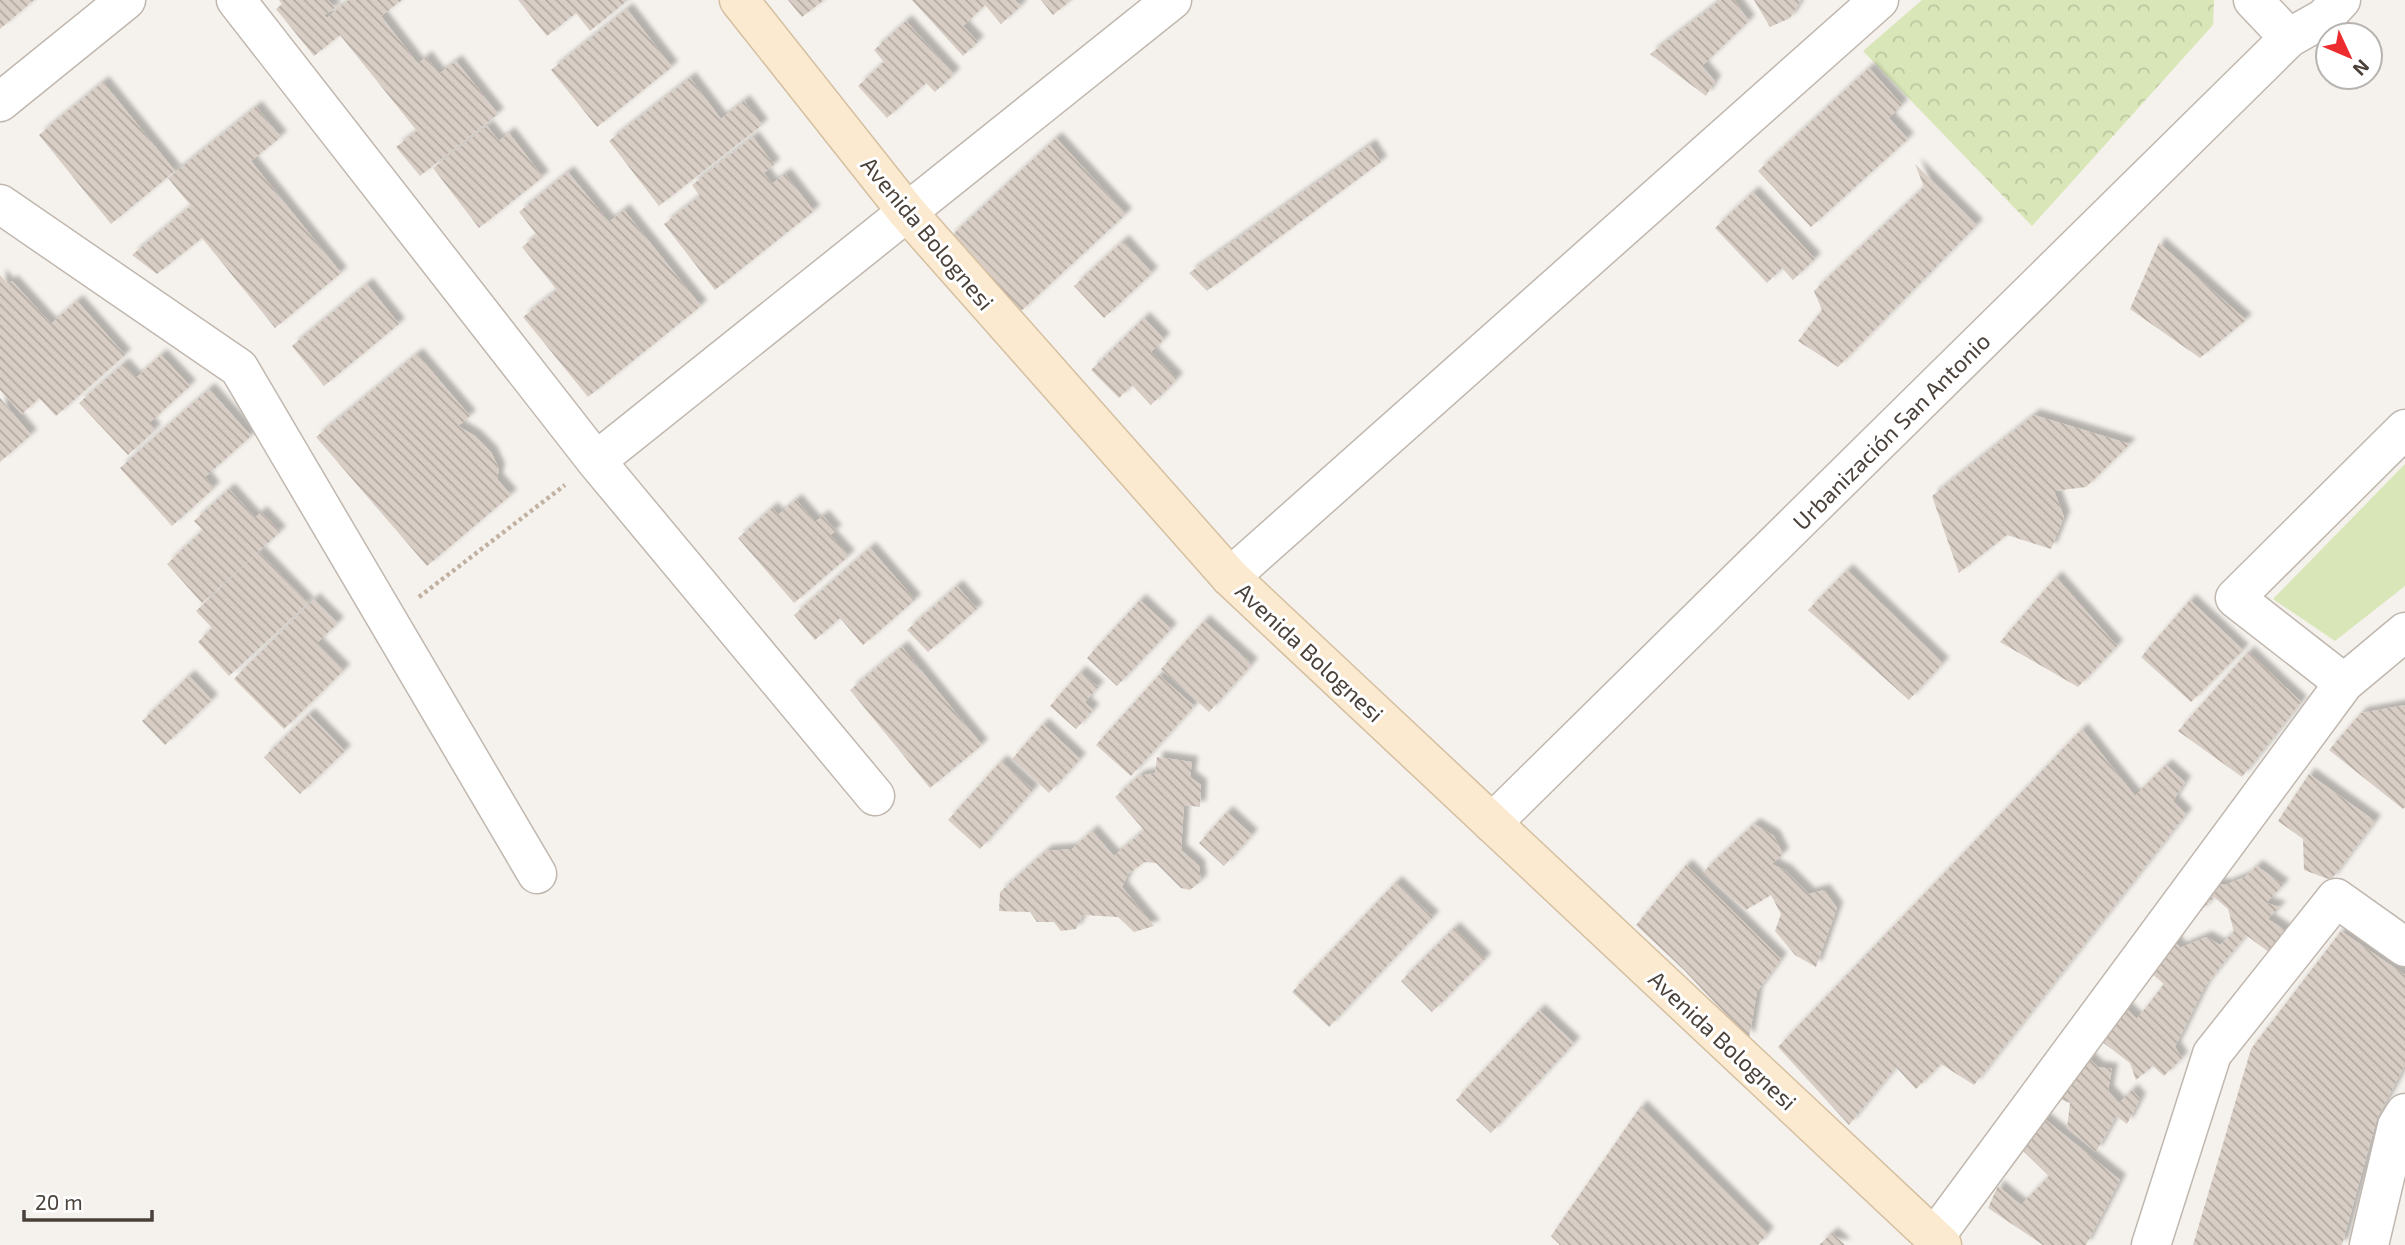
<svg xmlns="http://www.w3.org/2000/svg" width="2405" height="1245" viewBox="0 0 2405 1245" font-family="'Exo 2',sans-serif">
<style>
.green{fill:#d9e6b8}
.park{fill:url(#park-crowns)}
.building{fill:url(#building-back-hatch);filter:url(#shadow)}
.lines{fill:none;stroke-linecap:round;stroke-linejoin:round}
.street-casing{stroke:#c0b7af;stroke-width:41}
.secondary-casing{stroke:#d5bfa1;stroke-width:41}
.path{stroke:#c1b1a1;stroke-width:4.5;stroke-dasharray:3.5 3.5;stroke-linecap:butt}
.street{stroke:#fff;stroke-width:38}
.secondary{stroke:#fbead0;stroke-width:38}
.labels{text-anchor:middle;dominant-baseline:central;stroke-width:6;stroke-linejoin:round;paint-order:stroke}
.street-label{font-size:23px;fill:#4a413a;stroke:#fff}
</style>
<defs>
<pattern id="park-crowns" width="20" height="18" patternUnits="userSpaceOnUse" patternTransform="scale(1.75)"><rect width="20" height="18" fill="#d9e6b8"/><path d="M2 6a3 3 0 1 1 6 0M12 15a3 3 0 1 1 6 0" fill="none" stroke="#bcc69f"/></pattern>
<pattern id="building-back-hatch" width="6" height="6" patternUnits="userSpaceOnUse" patternTransform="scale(1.75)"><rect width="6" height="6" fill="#d9cec5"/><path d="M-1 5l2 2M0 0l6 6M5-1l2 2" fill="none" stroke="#b2a9a1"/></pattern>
<filter id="shadow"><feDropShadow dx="6" dy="-6" stdDeviation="2" flood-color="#0004"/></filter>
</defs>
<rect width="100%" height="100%" fill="#f5f1ec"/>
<path class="green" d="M 2405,464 L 2405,586 L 2335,641 L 2273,599 Z"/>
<path class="park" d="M 1922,0 L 2214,0 L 2213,25 L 2032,226 L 1863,51 Z"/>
<path class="building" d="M 0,0 L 34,0 L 0,29 Z
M 279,0 L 328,0 L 335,8 L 324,15 L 327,18 L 349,0 L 402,0 L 381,16 L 418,64 L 426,57 L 439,74 L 456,61 L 498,114 L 420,176 L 396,147 L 417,131 L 340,35 L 314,56 L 276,9 L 282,4 Z
M 518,0 L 628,0 L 590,31 L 576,13 L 547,36 Z
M 788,0 L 824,0 L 802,17 Z
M 912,0 L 1015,0 L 1021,6 L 1001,24 L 985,5 L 963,26 L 978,42 L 963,56 Z
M 1041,0 L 1071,0 L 1053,15 Z
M 1721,0 L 1734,0 L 1749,21 L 1702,66 L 1715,81 L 1706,96 L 1650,54 Z
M 1754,0 L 1801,0 L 1790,18 L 1770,27 Z
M 627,9 L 672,67 L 597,127 L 551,70 Z
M 906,21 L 954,74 L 935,92 L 926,83 L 887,118 L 858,86 L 884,62 L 874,50 Z
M 1869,68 L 1902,105 L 1889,118 L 1908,139 L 1811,227 L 1758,171 Z
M 690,78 L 721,119 L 744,101 L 762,125 L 659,206 L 609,141 Z
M 103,82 L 175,171 L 111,224 L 39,135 Z
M 256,107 L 281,137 L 251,161 L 341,273 L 275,328 L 202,238 L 157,274 L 132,255 L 191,206 L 168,178 Z
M 487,126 L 499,141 L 509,133 L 543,177 L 479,228 L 433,168 Z
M 753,137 L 774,165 L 764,173 L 772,184 L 785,174 L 814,211 L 715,290 L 664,224 L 700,196 L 692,185 Z
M 1056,138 L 1126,214 L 1019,313 L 949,238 Z
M 1370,145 L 1381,162 L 1207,291 L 1189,273 Z
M 1915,164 L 1977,225 L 1838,367 L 1798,341 L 1822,310 L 1814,291 L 1924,187 Z
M 568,172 L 609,222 L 624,210 L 701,306 L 588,397 L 523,317 L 557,290 L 522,247 L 537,235 L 519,212 Z
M 1753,192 L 1815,259 L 1793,280 L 1782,268 L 1767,283 L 1715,228 Z
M 1123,241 L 1152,273 L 1104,318 L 1074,286 Z
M 2159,243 L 2246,320 L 2200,358 L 2130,309 Z
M 0,275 L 8,284 L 12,281 L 51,324 L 77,301 L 125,355 L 56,416 L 39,398 L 22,414 L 0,390 Z
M 367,284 L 399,324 L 324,386 L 292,346 Z
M 1144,318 L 1164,339 L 1151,352 L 1177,379 L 1151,405 L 1132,385 L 1119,398 L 1091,370 Z
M 417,354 L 470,416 L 458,426 L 475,436 L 491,452 L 499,469 L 497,479 L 511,495 L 427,566 L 316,437 Z
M 161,355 L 190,386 L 149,423 L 155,430 L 128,455 L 79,403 L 123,364 L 136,378 Z
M 209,389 L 251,436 L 205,477 L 214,488 L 172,526 L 120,468 Z
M 0,398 L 31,435 L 0,462 Z
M 2034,415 L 2130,444 L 2086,487 L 2054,491 L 2064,517 L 2051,549 L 2007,535 L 1959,573 L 1932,496 Z
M 229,489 L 255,518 L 261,512 L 280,532 L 202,603 L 167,564 L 203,530 L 194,521 Z
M 796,500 L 815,522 L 823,516 L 836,531 L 830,535 L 849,556 L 794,603 L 738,538 L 772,508 L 778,515 Z
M 870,548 L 915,600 L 863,645 L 840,618 L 815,640 L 794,615 Z
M 259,552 L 308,603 L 229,676 L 198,642 L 212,628 L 196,611 Z
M 1847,570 L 1943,663 L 1909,700 L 1808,610 Z
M 2056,577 L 2117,646 L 2078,687 L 2000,642 Z
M 957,586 L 977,609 L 928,652 L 907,630 Z
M 314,599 L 338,623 L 317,643 L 344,670 L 284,729 L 234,679 Z
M 1140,600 L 1171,629 L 1117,686 L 1087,658 Z
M 2190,600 L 2243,650 L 2191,702 L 2141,657 Z
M 1204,621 L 1252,664 L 1209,712 L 1161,669 Z
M 902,647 L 982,745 L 930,788 L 850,690 Z
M 2248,652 L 2301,702 L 2242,777 L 2178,731 Z
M 1080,672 L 1098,687 L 1085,702 L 1093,710 L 1076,729 L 1050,706 Z
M 1159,675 L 1194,706 L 1131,776 L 1096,745 Z
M 189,676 L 212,700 L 165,745 L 142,721 Z
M 2405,705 L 2405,807 L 2403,809 L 2329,750 L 2361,713 Z
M 309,714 L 345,751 L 300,794 L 264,757 Z
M 1043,724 L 1080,759 L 1049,793 L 1012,759 Z
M 2082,729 L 2135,796 L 2166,765 L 2185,782 L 2173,801 L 2186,814 L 1974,1085 L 1941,1064 L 1916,1089 L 1896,1067 L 1849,1125 L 1778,1047 Z
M 1157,757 L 1192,762 L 1190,777 L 1201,785 L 1200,807 L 1184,805 L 1181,850 L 1199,866 L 1201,881 L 1190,890 L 1181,888 L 1156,863 L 1145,862 L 1128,874 L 1122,887 L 1154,926 L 1134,932 L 1118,917 L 1083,915 L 1076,929 L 1061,931 L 1054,922 L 1037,922 L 1030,912 L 999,911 L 1000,892 L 1046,851 L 1072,849 L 1092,831 L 1114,856 L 1144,830 L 1115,797 L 1139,776 L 1155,773 Z
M 1001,761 L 1033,790 L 980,849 L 948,820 Z
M 2309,774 L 2375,821 L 2331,880 L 2304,870 L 2303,839 L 2278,821 Z
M 1227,812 L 1252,835 L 1224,866 L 1199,843 Z
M 1754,824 L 1774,836 L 1783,854 L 1772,864 L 1786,871 L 1809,894 L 1824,890 L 1837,908 L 1816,967 L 1795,955 L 1775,931 L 1781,914 L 1771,895 L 1746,910 L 1702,873 Z
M 1686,865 L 1781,959 L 1757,992 L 1749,1039 L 1684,970 L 1636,925 Z
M 2257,866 L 2283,885 L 2266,903 L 2280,907 L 2268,919 L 2292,935 L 2274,956 L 2246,935 L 2205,986 L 2175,1047 L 2182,1058 L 2164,1076 L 2153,1066 L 2136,1080 L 2130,1063 L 2097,1038 L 2121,1003 L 2137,1019 L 2164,984 L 2146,969 L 2172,937 L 2180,948 L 2206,937 L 2220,945 L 2234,932 L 2228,909 L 2214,897 L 2201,911 L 2191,902 L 2211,883 L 2225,885 L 2245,877 Z
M 1396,882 L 1433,917 L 1329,1027 L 1292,992 Z
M 1454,928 L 1485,959 L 1432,1012 L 1401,981 Z
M 2341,931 L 2405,975 L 2405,1065 L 2377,1118 L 2342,1245 L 2193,1245 L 2251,1049 Z
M 1539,1010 L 1574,1043 L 1491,1133 L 1456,1100 Z
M 2085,1055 L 2098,1067 L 2112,1069 L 2108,1091 L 2119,1103 L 2132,1090 L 2140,1099 L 2127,1124 L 2116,1116 L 2096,1152 L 2067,1128 L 2070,1103 L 2048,1094 Z
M 1641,1106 L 1768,1233 L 1758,1245 L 1560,1245 L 1551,1236 Z
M 2041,1116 L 2120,1180 L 2086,1245 L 2043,1245 L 1988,1208 L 1998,1186 L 2021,1205 L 2049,1176 L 2020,1148 Z
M 1832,1233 L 1845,1245 L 1819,1245 Z"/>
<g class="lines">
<defs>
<path id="street" d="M 236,0 L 596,461 L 875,796
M 2253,0 L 2289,38
M 0,102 L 126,0
M 0,204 L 239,368 L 537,874
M 596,461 L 1172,0
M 1230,577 L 1879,0
M 2344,683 L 2235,598 L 2405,429
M 1492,823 L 2289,38 L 2324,18 L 2341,0
M 1934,1238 L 2344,683 L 2405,632
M 2151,1245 L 2212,1054 L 2336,898 L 2405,947
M 2369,1245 L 2397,1126 L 2405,1113"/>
<path id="secondary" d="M 739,0 L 907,212 L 1230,577 L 1942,1245"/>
</defs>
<use href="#street" class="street-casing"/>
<use href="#secondary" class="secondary-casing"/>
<path class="path" d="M 419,597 L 565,485"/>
<use href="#street" class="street"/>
<use href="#secondary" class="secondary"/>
</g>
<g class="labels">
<g class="street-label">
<text transform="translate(928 233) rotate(50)">Avenida Bolognesi</text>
<text transform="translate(1891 431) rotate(-45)">Urbanización San Antonio</text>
<text transform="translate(1310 652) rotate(43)">Avenida Bolognesi</text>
<text transform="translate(1723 1040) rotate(43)">Avenida Bolognesi</text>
</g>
</g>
<g transform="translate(2349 56) rotate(134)"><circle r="33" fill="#ffffff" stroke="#b7b3b0" stroke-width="2"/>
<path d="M0-5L12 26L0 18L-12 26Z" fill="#ec2c2f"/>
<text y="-10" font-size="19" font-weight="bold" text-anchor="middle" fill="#4a413a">N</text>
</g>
<path d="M24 1210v10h128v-10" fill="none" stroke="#4a413a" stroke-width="3.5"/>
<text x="35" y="1210" font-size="21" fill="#4a413a" stroke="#ffffff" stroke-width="5" paint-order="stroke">20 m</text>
</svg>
